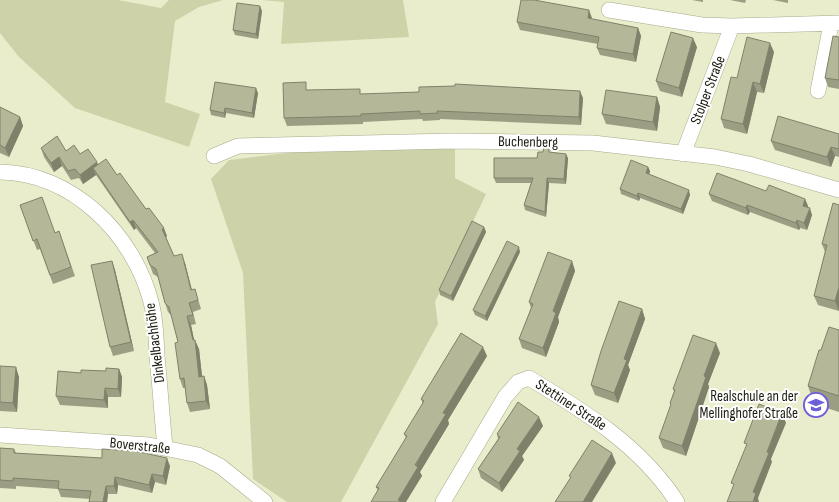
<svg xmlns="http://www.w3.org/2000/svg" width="839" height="502" viewBox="0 0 839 502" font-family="'Sofia Sans Condensed',sans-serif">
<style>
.green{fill:#ced2a8}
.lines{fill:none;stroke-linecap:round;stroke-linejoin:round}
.street-casing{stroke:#a7a98a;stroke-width:16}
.street{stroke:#fff;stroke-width:15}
.wall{fill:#9c9e83}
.shaded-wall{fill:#7f816a}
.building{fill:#b5b898;stroke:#7f816a}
.labels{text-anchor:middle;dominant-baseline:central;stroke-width:4;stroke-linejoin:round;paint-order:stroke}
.street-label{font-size:15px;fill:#1b1c10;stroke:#fff}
.poi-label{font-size:15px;fill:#1b1c10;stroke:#fff;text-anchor:end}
</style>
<rect width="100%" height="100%" fill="#eaedcc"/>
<path class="green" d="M 0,0 L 118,0 L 161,8 L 169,0 L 223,0 L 199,7 L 175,21 L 165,102 L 200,114 L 189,147 L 75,108 L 19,57 L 0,33 Z
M 262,0 L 403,0 L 409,37 L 281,44 L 284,2 Z
M 455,148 L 455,178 L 486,194 L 435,302 L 438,324 L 341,502 L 287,502 L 253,479 L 243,273 L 211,179 L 229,160 L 302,151 Z"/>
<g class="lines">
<defs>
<path id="street" d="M 609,10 L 702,25 L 732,26 L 839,23
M 818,91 L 831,24
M 683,154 L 732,26
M 214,156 L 238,146 L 452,141 L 593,143 L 715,157 L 749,164 L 839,190
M 0,172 C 73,173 134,235 151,302 C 156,320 156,338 157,356 C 160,386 162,417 165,447
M 0,435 L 149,445 L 198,455 L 220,466 L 265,502
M 443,502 L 505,397 L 518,382 L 529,378 C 584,411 641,446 677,502"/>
</defs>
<use href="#street" class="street-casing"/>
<use href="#street" class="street"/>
</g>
<path class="wall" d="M 692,0 L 703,0 L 703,2 Z
M 730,0 L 746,0 L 745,3 Z
M 773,0 L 788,0 L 788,3 Z
M 262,11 L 258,39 L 235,35 L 233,30 Z
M 592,18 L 592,19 L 638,28 L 641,36 L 636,62 L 600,55 L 597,48 L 598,44 L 520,30 L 517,22 Z
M 839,37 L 839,89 L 828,87 L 825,78 Z
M 697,47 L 682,97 L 660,91 L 656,81 Z
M 774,52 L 764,93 L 757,92 L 747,134 L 724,128 L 721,119 Z
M 308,90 L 362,94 L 583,98 L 581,125 L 440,119 L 440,120 L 423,121 L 422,119 L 363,122 L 363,124 L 287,126 L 284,118 Z
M 258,93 L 254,118 L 226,113 L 225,118 L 211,115 L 210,110 Z
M 657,97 L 660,107 L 657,131 L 606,124 L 602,114 Z
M 0,107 L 20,117 L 23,126 L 9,157 L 0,153 Z
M 839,134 L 839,157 L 835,156 L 831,167 L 775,150 L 771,141 Z
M 41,148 L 66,151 L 80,154 L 98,165 L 117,175 L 146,209 L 167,236 L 166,237 L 174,256 L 185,263 L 192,290 L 195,289 L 201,309 L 193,312 L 196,324 L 191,325 L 194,340 L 199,349 L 202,376 L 204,376 L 207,385 L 210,409 L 190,412 L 187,403 L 185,388 L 183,388 L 180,379 L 178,342 L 171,315 L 168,312 L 165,303 L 158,277 L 153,274 L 147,257 L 155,253 L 136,228 L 134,230 L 96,175 L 83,184 L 79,178 L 71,180 L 62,166 L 54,172 L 44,157 Z
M 551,152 L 551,153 L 568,158 L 566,184 L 549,183 L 546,217 L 525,210 L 524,205 L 531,183 L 496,183 L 494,178 Z
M 648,167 L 650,171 L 649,175 L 690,195 L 683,214 L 640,198 L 639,201 L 621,194 L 620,189 Z
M 766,191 L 805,199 L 808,206 L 807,207 L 812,215 L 807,230 L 800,228 L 799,230 L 750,212 L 748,215 L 712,201 L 709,194 Z
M 833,203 L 839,311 L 818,305 L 814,296 L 825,252 L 822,244 Z
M 20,205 L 55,233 L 59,231 L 75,276 L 53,284 L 40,249 L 37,250 Z
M 484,227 L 486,232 L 453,301 L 440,295 L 439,290 Z
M 520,252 L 487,321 L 475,315 L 473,310 Z
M 112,261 L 115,270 L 134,351 L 113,356 L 110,347 Z
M 572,261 L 575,271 L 558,317 L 559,322 L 546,357 L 522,348 L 519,339 L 531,308 L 529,302 Z
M 642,309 L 645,319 L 628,365 L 630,370 L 618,403 L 595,395 L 591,385 Z
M 839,330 L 839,412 L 814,404 L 808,386 L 821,350 Z
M 720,353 L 708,384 L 709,387 L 686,456 L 663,448 L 659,438 L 671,406 L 670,403 L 674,391 L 673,389 Z
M 487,356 L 448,420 L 449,424 L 420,472 L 422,476 L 378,491 L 376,487 L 406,438 L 404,434 L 423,404 L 421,399 Z
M 0,366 L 19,377 L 17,412 L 0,411 Z
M 119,369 L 122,377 L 121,397 L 108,397 L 108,408 L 60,405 L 56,396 L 81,373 L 106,371 Z
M 543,426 L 522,456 L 524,460 L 502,492 L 481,478 L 478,469 L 498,439 L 497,434 Z
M 0,448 L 14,449 L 16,453 L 170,466 L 166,485 L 155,482 L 152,493 L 118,485 L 117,494 L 108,494 L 107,502 L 89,502 L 90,499 L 61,497 L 58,489 L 16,486 L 16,489 L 0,488 Z"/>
<path class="shaded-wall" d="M 260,6 L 262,11 L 258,39 L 256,34 Z
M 589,10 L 592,18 L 591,26 L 588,18 Z
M 638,28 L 641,36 L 636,62 L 633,54 Z
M 693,38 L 697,47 L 682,97 L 679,88 Z
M 770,43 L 774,52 L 764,93 L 760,84 Z
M 753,82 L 757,92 L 747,134 L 743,124 Z
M 256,88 L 258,93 L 254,118 L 252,113 Z
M 580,91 L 583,98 L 581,125 L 579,117 Z
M 657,97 L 660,107 L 657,131 L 653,122 Z
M 225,108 L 226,113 L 225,118 L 224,113 Z
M 20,117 L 23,126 L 9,157 L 5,148 Z
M 831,147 L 835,156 L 831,167 L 827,157 Z
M 566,154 L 568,158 L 566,184 L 564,179 Z
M 59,157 L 62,166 L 54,172 L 51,163 Z
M 97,162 L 101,171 L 93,168 L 96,175 L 83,184 L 80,175 Z
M 648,167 L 650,171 L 648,178 L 646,173 Z
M 547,178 L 549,183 L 546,217 L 545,212 Z
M 689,190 L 690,195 L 683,214 L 681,209 Z
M 638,193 L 640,198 L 639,201 L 637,196 Z
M 805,199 L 808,206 L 805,213 L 803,206 Z
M 747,205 L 750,212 L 748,215 L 746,208 Z
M 810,208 L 812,215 L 807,230 L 804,223 Z
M 133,220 L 136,228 L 134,230 L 130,222 Z
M 797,220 L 800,228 L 799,230 L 796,223 Z
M 484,227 L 486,232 L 453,301 L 451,296 Z
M 164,228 L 167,236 L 165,238 L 162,229 Z
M 519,247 L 520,252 L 487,321 L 485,316 Z
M 182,254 L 185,263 L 194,299 L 191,290 Z
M 112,261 L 115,270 L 134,351 L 131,342 Z
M 572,261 L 575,271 L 558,317 L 559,322 L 546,357 L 543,348 L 553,311 Z
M 839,287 L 839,311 L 835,301 Z
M 642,309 L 645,319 L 628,365 L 630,370 L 618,403 L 614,393 L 624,359 Z
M 187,316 L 191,325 L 196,349 L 193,340 Z
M 195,340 L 199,349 L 203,385 L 199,377 Z
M 716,343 L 720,353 L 708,384 L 709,387 L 686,456 L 682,446 L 704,376 Z
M 483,347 L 487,356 L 448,420 L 449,424 L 420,472 L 422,476 L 406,502 L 399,502 L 398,500 L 443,413 Z
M 16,367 L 19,377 L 17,412 L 13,403 Z
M 119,369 L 122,377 L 121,397 L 118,389 Z
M 204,376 L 207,385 L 210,409 L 206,401 Z
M 105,388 L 108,397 L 108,408 L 104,400 Z
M 782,413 L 786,423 L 771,459 L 772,462 L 758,498 L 759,502 L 753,502 L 753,492 L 767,452 Z
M 539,417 L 543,426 L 522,456 L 524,460 L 502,492 L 499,483 L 517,449 Z
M 612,453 L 616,463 L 592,502 L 583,502 Z
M 167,458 L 170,466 L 166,485 L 163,476 Z
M 152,474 L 155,482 L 152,493 L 149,485 Z
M 115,477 L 118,485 L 117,494 L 114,486 Z
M 106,486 L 108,494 L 107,502 L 103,502 Z"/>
<path class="building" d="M 521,0 L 534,0 L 589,10 L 588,18 L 638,28 L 633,54 L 597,48 L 599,37 L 517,22 Z
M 237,3 L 260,6 L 256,34 L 233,30 Z
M 671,32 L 693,38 L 679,88 L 656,81 Z
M 833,36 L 839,37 L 839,80 L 825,78 Z
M 747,37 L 770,43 L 760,84 L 753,82 L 743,124 L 721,119 L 731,77 L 737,78 Z
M 215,82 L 256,88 L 252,113 L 225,108 L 224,113 L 210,110 Z
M 306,82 L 306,90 L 360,89 L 360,94 L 419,92 L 419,87 L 455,86 L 455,84 L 580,91 L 579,117 L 437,111 L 438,113 L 420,114 L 420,111 L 361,114 L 361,116 L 284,118 L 283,83 Z
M 606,90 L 657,97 L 653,122 L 602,114 Z
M 0,107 L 20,117 L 5,148 L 0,145 Z
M 778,116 L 839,134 L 839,149 L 831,147 L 827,157 L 771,141 Z
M 57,136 L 66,151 L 74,145 L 80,154 L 88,149 L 97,162 L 80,175 L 75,169 L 68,171 L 59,157 L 51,163 L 41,148 Z
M 544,147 L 549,147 L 549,152 L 566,154 L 564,179 L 547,178 L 545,212 L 524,205 L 533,178 L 494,178 L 494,158 L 537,158 L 538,152 L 543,152 Z
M 106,159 L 117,175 L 120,173 L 146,209 L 149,208 L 164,228 L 162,229 L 174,256 L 182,254 L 191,290 L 195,289 L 198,300 L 189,303 L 193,315 L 187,316 L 193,340 L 195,340 L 199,377 L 204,376 L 206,401 L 187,403 L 184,378 L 180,379 L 175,343 L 178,342 L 169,307 L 165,303 L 156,269 L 150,265 L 147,257 L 158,252 L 133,220 L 130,222 L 93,168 Z
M 631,160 L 648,167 L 646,173 L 689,190 L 681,209 L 638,193 L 637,196 L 620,189 Z
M 717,173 L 766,191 L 769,185 L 805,199 L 803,206 L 810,208 L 804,223 L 797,220 L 796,223 L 747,205 L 746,208 L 709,194 Z
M 42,197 L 55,233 L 59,231 L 71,267 L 50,275 L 37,239 L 33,241 L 20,205 Z
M 833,203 L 839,205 L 839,287 L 835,301 L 814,296 L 827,245 L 822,244 Z
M 472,221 L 484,227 L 451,296 L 439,290 Z
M 507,241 L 519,247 L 485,316 L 473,310 Z
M 548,252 L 572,261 L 553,311 L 556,313 L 543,348 L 519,339 L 533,304 L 529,302 Z
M 112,261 L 131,342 L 110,347 L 91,265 Z
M 619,301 L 642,309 L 624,359 L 627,360 L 614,393 L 591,385 L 601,351 Z
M 829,327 L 839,330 L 839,396 L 808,386 L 819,350 L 821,350 Z
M 461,333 L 483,347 L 443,413 L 446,414 L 415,465 L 418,467 L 398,500 L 401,502 L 371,502 L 379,488 L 376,487 L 407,436 L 404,434 L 424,401 L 421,399 Z
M 693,335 L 716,343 L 704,376 L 706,377 L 682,446 L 659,438 L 671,404 L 670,403 L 675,390 L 673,389 Z
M 0,366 L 16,367 L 13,403 L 0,402 Z
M 106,368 L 119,369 L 118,389 L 105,388 L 104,400 L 56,396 L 58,371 L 81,373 L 81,370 L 106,371 Z
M 518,402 L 539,417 L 517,449 L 520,451 L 499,483 L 478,469 L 500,437 L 497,434 Z
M 759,404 L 782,413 L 767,452 L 769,453 L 753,492 L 756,493 L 753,502 L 727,502 L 734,484 L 731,483 L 747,444 L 744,443 Z
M 592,440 L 612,453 L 583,502 L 555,502 L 571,477 L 569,476 Z
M 0,448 L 14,449 L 14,453 L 102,458 L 102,449 L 135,451 L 167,458 L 163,476 L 152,474 L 149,485 L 115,477 L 114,486 L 106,486 L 103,502 L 89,502 L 91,491 L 58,489 L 59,481 L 13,478 L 13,481 L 0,480 Z"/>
<defs>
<symbol id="school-ring" viewBox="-11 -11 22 22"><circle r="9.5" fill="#fff" stroke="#6e5fd9" stroke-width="1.5"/><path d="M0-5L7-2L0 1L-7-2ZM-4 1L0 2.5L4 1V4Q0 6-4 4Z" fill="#6e5fd9"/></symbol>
</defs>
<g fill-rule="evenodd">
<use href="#school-ring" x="802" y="391" width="28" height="28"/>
</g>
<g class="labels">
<g class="street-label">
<text transform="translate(708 90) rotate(-69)">Stolper Straße</text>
<text transform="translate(528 142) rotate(1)">Buchenberg</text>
<text transform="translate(155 343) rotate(-97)">Dinkelbachhöhe</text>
<text transform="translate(571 405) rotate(33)">Stettiner Straße</text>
<text transform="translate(140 446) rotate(6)">Boverstraße</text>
</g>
<g class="poi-label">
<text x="798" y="396">Realschule an der<tspan x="798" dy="17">Mellinghofer Straße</tspan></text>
</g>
</g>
</svg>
